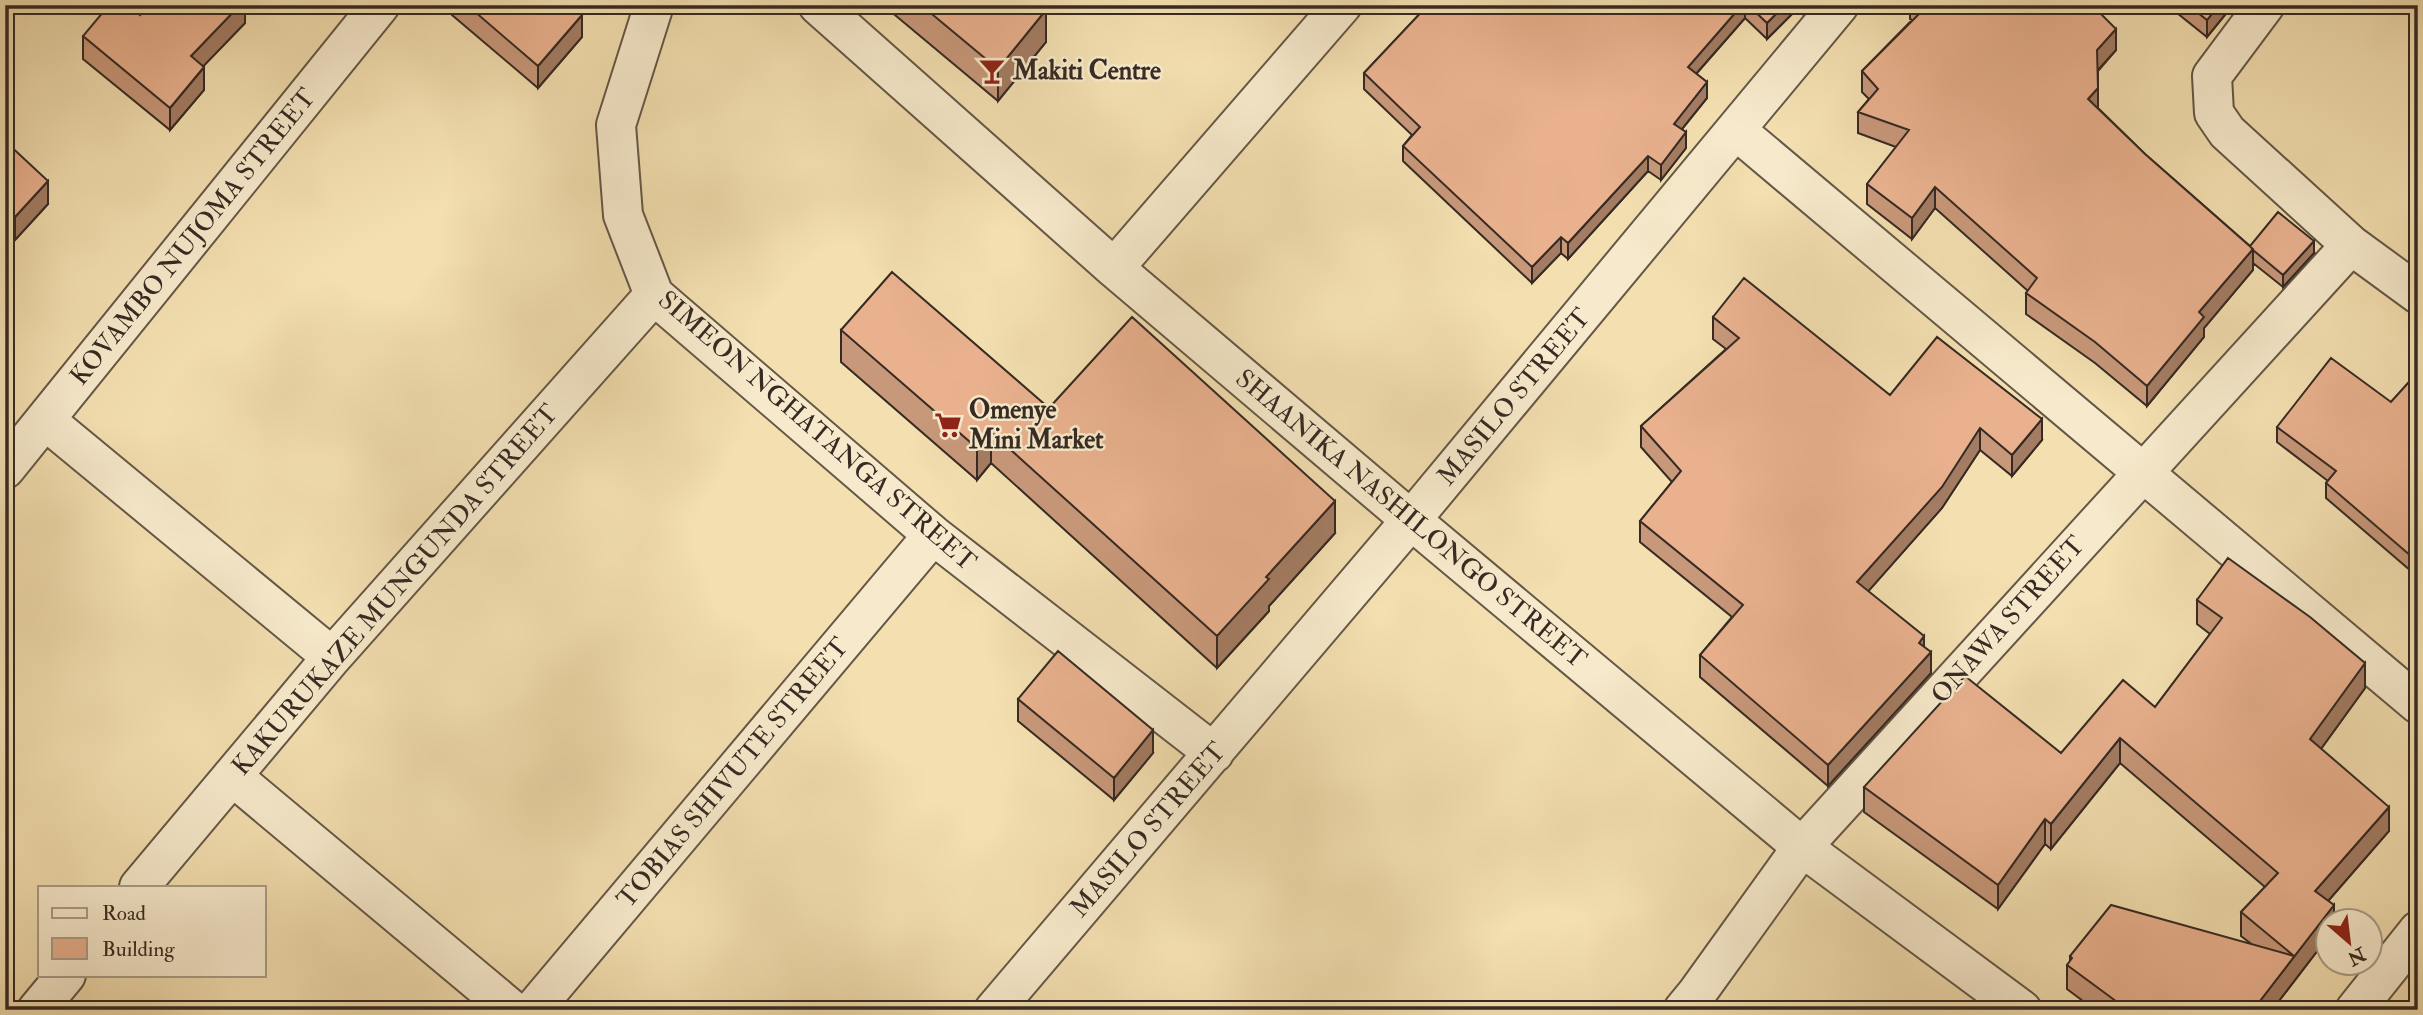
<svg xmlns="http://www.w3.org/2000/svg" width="2423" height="1015" viewBox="0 0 2423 1015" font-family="'IM FELL Double Pica',serif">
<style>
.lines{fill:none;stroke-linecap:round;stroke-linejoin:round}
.minor-casing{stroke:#655746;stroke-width:42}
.tertiary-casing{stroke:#655746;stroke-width:42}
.minor{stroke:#f7eacc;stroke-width:38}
.tertiary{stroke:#f7eacc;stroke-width:38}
.wall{fill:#c8987a;stroke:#362a23;stroke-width:2}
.shaded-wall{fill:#a37c63;stroke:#362a23;stroke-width:2}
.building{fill:#e9b18e;stroke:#362a23;stroke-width:2}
.labels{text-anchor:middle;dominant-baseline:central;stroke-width:5;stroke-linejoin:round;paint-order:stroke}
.poi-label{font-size:26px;font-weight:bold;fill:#362a23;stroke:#f7eacc;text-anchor:start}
.street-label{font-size:26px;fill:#362a23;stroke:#f7eacc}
</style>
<rect width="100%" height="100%" fill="#f3dfb0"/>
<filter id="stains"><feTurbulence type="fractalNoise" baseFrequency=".00286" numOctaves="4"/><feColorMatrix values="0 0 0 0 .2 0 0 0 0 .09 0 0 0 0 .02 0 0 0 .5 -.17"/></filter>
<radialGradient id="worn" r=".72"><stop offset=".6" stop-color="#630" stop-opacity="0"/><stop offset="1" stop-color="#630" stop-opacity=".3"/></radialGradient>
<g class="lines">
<defs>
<path id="minor" d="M 654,5 L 616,125 L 623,215 L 654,295 L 933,535 L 1214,753
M 818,5 L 1114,268 L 1411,520 L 1802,847 L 2022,1010
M 2265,5 L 2212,76 L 2214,113 L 2227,132 L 2351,245 L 2418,294
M 1737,131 L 2418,704
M 1114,268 L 1342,5
M 45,420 L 332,657
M 5,469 L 380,5
M 232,776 L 512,1010
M 139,887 L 332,657 L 654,295
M 37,1010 L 66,975
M 533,1010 L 933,535
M 994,1010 L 1411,520 L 1839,5
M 1683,1010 L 1697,993 L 1802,847 L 2351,245"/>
<path id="tertiary" d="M 2355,1010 L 2418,931"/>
</defs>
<use href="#minor" class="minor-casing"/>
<use href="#tertiary" class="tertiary-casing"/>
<use href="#minor" class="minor"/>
<use href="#tertiary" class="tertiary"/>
</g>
<path class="wall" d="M 245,5 L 245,23 L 203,66 L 204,90 L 170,130 L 83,59 L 83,36 L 140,15 Z
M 452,5 L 571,5 L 582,37 L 538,88 L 452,15 Z
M 883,5 L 1040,5 L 1046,42 L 998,101 Z
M 1428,5 L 1809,5 L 1803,13 L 1797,9 L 1767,39 L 1745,18 L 1696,74 L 1707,98 L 1682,129 L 1686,148 L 1661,180 L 1648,171 L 1568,259 L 1561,253 L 1532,283 L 1403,161 L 1403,146 L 1412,135 L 1364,89 L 1364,73 Z
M 1910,5 L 2092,5 L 2116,50 L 2098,71 L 2098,108 L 2145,154 L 2250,246 L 2314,253 L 2283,287 L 2253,263 L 2253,270 L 2204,328 L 2204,337 L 2147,406 L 2095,363 L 2026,314 L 2026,293 L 2028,291 L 1935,208 L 1912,239 L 1867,204 L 1867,184 L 1896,147 L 1858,133 L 1858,112 L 1869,99 L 1862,92 L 1862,71 L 1912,20 L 1910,19 Z
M 2167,5 L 2233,5 L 2207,37 Z
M 5,141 L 48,204 L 15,240 L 5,231 Z
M 1713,317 L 1890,395 L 2042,440 L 2012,476 L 1980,450 L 1942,508 L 1868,591 L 1924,647 L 1931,673 L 1828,786 L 1700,677 L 1700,655 L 1732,617 L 1640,542 L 1640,521 L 1672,482 L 1641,447 L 1641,426 L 1726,349 L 1713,339 Z
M 841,330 L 1049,408 L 1335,533 L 1269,606 L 1269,611 L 1217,668 L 991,463 L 977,480 L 841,362 Z
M 2418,372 L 2418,577 L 2326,498 L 2326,483 L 2328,481 L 2277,442 L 2277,427 L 2391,402 Z
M 2197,600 L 2365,688 L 2321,749 L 2389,831 L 2328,901 L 2334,920 L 2328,937 L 2272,1010 L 2095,1010 L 2067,989 L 2067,965 L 2070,962 L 2070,956 L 2250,943 L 2241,936 L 2241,912 L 2265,887 L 2120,763 L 2051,849 L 2045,844 L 1998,909 L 1864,812 L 1864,787 L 2061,753 L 2155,707 L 2210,634 L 2197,624 Z
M 1018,699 L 1153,753 L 1114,800 L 1018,721 Z
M 2418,779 L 2418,802 L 2412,797 L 2412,785 Z"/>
<path class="shaded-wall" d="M 240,5 L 245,5 L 245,23 L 191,79 L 191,56 Z
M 1742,5 L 1745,5 L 1745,18 L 1688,83 L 1688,67 Z
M 1785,5 L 1797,5 L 1797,9 L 1767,39 L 1767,23 Z
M 1803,5 L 1809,5 L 1803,13 Z
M 2219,5 L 2233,5 L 2207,37 L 2207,20 Z
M 1046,10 L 1046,42 L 998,101 L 998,69 Z
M 582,15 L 582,37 L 538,88 L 538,66 Z
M 2116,29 L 2116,50 L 2097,71 L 2097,50 Z
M 204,67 L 204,90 L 170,130 L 170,108 Z
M 1707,82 L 1707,98 L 1674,139 L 1674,124 Z
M 2098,88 L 2098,109 L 2088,99 Z
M 1686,132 L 1686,148 L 1661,180 L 1661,165 Z
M 1648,156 L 1648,171 L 1568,259 L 1568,243 Z
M 48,181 L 48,204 L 15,240 L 15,217 Z
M 1935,187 L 1935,208 L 1912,239 L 1912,218 Z
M 1561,237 L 1561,253 L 1532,283 L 1532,267 Z
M 2314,241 L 2314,253 L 2283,287 L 2283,275 Z
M 2253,249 L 2253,270 L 2204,328 L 2204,337 L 2147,406 L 2147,386 L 2199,312 Z
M 2042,419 L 2042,440 L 2012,476 L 2012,455 Z
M 1980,428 L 1980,450 L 1942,508 L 1857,604 L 1857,582 Z
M 991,432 L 991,463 L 977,480 L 977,448 Z
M 1335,501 L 1335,533 L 1269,606 L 1269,611 L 1217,668 L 1217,636 L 1266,577 Z
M 1924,636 L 1924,658 L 1919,643 Z
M 1931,652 L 1931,673 L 1828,786 L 1828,765 Z
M 2365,663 L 2365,688 L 2310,764 L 2310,739 Z
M 1153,730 L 1153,753 L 1114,800 L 1114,778 Z
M 2120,738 L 2120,763 L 2051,849 L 2051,824 Z
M 2389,807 L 2389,831 L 2315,916 L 2315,891 Z
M 2045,819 L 2045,844 L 1998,909 L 1998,885 Z
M 2334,905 L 2334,920 L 2328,920 L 2328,937 L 2272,1010 L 2253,1010 Z"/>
<path class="building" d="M 109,5 L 128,5 L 140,15 L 149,5 L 240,5 L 191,56 L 204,67 L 170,108 L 83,36 Z
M 467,5 L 571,5 L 582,15 L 538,66 Z
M 921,5 L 1040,5 L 1046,10 L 998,69 Z
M 1428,5 L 1742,5 L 1688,67 L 1707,82 L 1674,124 L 1686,132 L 1661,165 L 1648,156 L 1568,243 L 1561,237 L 1532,267 L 1403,146 L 1420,127 L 1364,73 Z
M 1748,5 L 1785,5 L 1767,23 Z
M 1920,5 L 2092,5 L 2116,29 L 2097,50 L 2098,88 L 2088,99 L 2145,154 L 2253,249 L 2199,312 L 2204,317 L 2147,386 L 2095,342 L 2026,293 L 2037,278 L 1935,187 L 1912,218 L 1867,184 L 1909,130 L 1858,112 L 1878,89 L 1862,71 L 1924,9 Z
M 2188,5 L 2219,5 L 2207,20 Z
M 5,141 L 48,181 L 15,217 L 5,208 Z
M 2278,212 L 2314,241 L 2283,275 L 2253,250 L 2250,246 Z
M 892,272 L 1049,408 L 1132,317 L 1335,501 L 1266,577 L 1269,579 L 1217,636 L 991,432 L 977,448 L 841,330 Z
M 1744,278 L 1890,395 L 1937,337 L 2042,419 L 2012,455 L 1980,428 L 1942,487 L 1857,582 L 1924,636 L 1919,643 L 1931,652 L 1828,765 L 1700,655 L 1743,605 L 1640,521 L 1681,471 L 1641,426 L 1739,338 L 1713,317 Z
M 2331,358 L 2391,402 L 2418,372 L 2418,562 L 2326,483 L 2336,471 L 2277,427 Z
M 2228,558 L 2310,617 L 2365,663 L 2310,739 L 2389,807 L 2315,891 L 2334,905 L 2253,1010 L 2128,1010 L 2067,965 L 2072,958 L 2070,956 L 2111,905 L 2294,956 L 2241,912 L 2278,873 L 2120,738 L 2051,824 L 2045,819 L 1998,885 L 1864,787 L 1965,676 L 2061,753 L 2123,680 L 2155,707 L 2222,618 L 2197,600 Z
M 1058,651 L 1153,730 L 1114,778 L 1018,699 Z
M 2418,779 L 2418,790 L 2412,785 Z"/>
<defs>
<symbol id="bar-bare" viewBox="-9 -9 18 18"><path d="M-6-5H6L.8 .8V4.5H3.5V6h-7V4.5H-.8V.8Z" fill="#8f2418" stroke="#f7eacc" stroke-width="2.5" paint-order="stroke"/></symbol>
<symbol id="supermarket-bare" viewBox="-9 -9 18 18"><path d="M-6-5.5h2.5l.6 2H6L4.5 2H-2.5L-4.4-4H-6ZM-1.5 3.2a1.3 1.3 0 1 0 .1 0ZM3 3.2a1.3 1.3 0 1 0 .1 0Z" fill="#8f2418" stroke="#f7eacc" stroke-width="2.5" paint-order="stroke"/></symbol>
</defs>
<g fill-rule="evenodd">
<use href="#bar-bare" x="973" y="52" width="38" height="38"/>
<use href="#supermarket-bare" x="929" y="406" width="38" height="38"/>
</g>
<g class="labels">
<g class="poi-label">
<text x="1013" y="71">Makiti Centre</text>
<text x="969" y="410">Omenye<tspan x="969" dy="30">Mini Market</tspan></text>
</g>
<g class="street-label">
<text transform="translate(193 237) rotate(-51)">KOVAMBO NUJOMA STREET</text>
<text transform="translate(1514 397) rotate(-50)">MASILO STREET</text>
<text transform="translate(817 431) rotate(41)">SIMEON NGHATANGA STREET</text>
<text transform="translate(1411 519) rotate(40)">SHAANIKA NASHILONGO STREET</text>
<text transform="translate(395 590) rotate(-49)">KAKURUKAZE MUNGUNDA STREET</text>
<text transform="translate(2008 620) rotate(-48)">ONAWA STREET</text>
<text transform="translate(733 773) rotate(-50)">TOBIAS SHIVUTE STREET</text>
<text transform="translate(1148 830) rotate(-49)">MASILO STREET</text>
</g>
</g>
<rect width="2423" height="1015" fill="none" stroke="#f3dfb0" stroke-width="28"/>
<rect x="7" y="7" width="2409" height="1001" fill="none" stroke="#362a23" stroke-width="3.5"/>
<rect x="14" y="14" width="2395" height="987" fill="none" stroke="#362a23" stroke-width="2"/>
<rect x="38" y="886" width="228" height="91" fill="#f7eacc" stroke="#aa9d88" stroke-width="2"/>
<rect x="52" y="908" width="35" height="10" fill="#f7eacc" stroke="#aa9d88" stroke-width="2"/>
<text x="102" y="920" font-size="21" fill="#362a23">Road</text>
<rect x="52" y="938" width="35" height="21" fill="#e9b18e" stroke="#aa9d88" stroke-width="2"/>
<text x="102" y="956" font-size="21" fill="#362a23">Building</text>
<g transform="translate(2349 942) rotate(152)"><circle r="33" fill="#f7eacc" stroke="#aa9d88" stroke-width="2"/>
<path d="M0-5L12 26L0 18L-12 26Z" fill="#8f2418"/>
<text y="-10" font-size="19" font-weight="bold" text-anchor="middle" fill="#362a23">N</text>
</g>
<rect width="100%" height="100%" filter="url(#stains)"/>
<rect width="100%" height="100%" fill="url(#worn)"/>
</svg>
